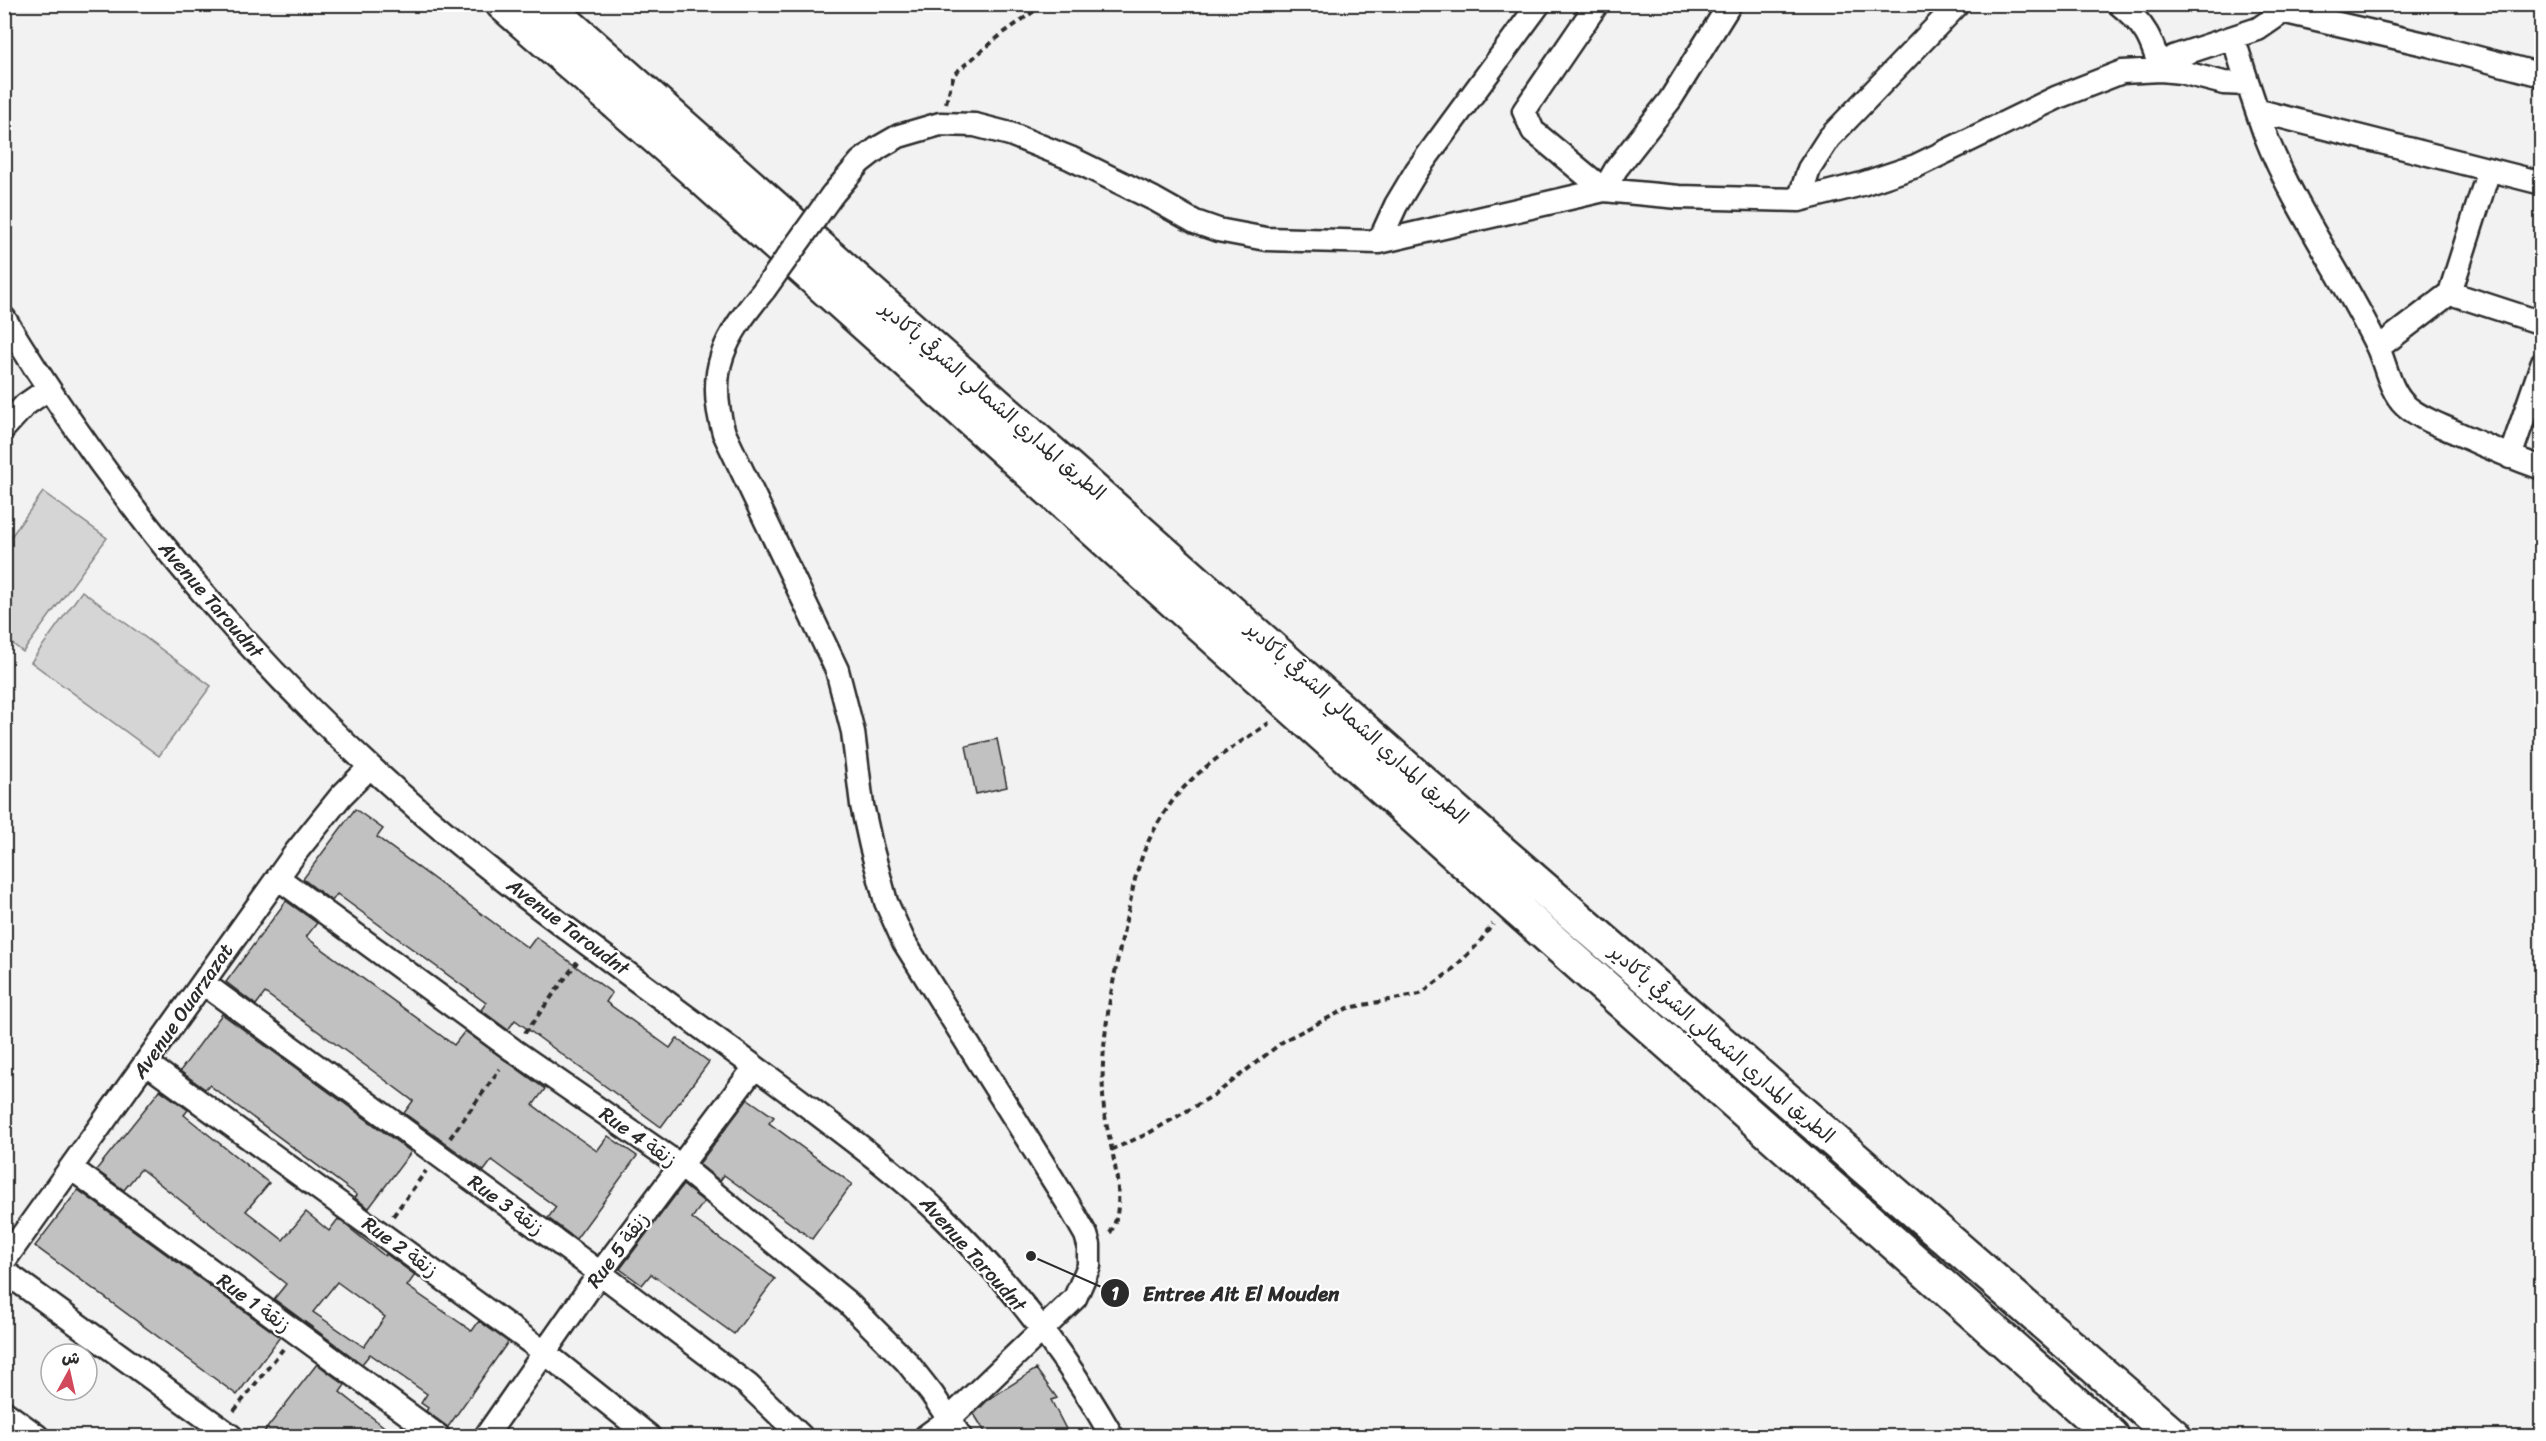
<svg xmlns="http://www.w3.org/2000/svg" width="2546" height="1441" viewBox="0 0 2546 1441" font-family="Sriracha,'Playpen Sans Arabic',sans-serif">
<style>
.green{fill:#d5d5d5;stroke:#808080;stroke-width:1.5}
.building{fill:#c1c1c1;stroke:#2b2b2b;stroke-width:1.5;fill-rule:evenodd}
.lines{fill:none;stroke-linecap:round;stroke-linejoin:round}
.minor-casing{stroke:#2b2b2b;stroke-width:27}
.highway-casing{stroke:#2b2b2b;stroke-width:38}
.path{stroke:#2b2b2b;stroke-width:4;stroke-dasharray:6 4.5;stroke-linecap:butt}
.minor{stroke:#fff;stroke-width:22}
.highway{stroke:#fff;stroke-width:33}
.minor-bridge-casing{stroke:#2b2b2b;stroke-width:27;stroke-linecap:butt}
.minor-bridge{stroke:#fff;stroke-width:22}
.labels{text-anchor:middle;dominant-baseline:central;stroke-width:4.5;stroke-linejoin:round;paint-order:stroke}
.street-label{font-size:20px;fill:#2b2b2b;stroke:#fff}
.leader{fill:none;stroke:#2b2b2b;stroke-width:2}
.callout-dot{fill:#2b2b2b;stroke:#fff;stroke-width:2}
.mark-label{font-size:18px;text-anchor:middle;font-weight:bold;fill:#fff}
.callout-label{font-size:21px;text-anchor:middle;font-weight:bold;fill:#2b2b2b;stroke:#fff;stroke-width:4.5;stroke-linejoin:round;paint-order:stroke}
</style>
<rect width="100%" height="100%" fill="#f2f2f2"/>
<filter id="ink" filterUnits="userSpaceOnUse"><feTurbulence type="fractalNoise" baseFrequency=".0167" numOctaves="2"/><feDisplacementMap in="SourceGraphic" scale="12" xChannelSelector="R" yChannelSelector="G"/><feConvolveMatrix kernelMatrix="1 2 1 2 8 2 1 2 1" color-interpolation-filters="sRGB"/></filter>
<g filter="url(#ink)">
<path class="green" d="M 43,492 L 107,538 L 23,652 L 5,638 L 5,545 Z
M 82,591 L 211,686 L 159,756 L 31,662 Z"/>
<path class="building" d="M 997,739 L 1007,787 L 976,794 L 966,746 Z
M 355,809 L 383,829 L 377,837 L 528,948 L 536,937 L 612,993 L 606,1002 L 670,1048 L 677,1038 L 709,1062 L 661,1127 L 515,1020 L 508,1030 L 481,1010 L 486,1003 L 337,894 L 332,901 L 303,879 Z
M 286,901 L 317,923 L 306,937 L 454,1045 L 465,1031 L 545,1089 L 533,1105 L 554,1121 L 597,1151 L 608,1136 L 637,1156 L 576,1239 L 548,1218 L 556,1207 L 492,1160 L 484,1171 L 404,1113 L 413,1101 L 373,1071 L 265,993 L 256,1005 L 226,982 Z
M 222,1014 L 411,1152 L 369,1208 L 355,1198 L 357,1195 L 209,1085 L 205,1089 L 180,1071 Z
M 160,1090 L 188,1110 L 184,1115 L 269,1183 L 246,1211 L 283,1240 L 306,1212 L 329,1231 L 338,1219 L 385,1256 L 386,1254 L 415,1275 L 407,1286 L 472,1331 L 479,1321 L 508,1342 L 448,1427 L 426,1411 L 428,1408 L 421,1403 L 427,1394 L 370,1354 L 362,1364 L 274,1299 L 286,1284 L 141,1169 L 124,1190 L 96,1170 ZM 337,1282 L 385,1317 L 364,1347 L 313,1312 Z
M 748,1099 L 774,1117 L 769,1123 L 852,1184 L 812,1239 L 724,1175 L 720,1181 L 699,1164 Z
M 683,1185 L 704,1202 L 692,1218 L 775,1279 L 734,1334 L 651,1274 L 642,1285 L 620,1269 Z
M 78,1190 L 280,1337 L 237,1395 L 35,1246 Z
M 317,1364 L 345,1385 L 340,1392 L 397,1437 L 260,1437 Z
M 1036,1369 L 1057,1398 L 1051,1400 L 1070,1437 L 988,1437 L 974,1414 L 989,1399 Z"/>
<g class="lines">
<defs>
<path id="minor" d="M 1597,4 L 1524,111 L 1533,131 L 1604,190 L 1616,169 L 1670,100 L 1730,4
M 2119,4 C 2146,25 2151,39 2161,70
M 2286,12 L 2429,45 L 2542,75
M 2234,39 C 2243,71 2254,102 2265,134 C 2294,209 2343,275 2378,348 C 2386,366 2390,391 2405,405 C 2419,418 2440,425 2457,433 C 2485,446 2513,458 2542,468
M 2161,70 L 2173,57 L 2258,29 L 2294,4
M 2259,111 L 2542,183
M 832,195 L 860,162 L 878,148 L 899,136 L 940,124 L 975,125 L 1010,134 L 1070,158 L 1154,199 L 1195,222 L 1218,230 L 1266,239 L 1379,242 L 1604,190 L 1679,197 L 1799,200 L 1862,184 L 1916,166 L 2058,97 L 2122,72 L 2161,70 L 2181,72 L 2224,83 L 2246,84
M 1799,200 L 1809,169 L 1829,138 L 1958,4
M 1379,242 L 1396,205 L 1417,170 L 1539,4
M 764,290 C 725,337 705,370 724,433 L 837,670 L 853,732 L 862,805 L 871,846 L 886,902 L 904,942 L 1067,1202 L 1086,1235 L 1089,1245 L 1089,1266 L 1075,1298 L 949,1419 L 926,1436
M 2450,293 L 2489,170
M 4,318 C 131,528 295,714 487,867 C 590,949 700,1025 806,1105 C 853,1141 900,1175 942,1216 C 1008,1280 1067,1357 1112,1436
M 2378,348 L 2450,293 L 2542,323
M 4,428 L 25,405 L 48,389
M 2510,457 L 2542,364
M 278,878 L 513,1050 L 681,1166 L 848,1303 L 906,1361 L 932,1394 L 960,1436
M 203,983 L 600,1273 L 748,1385 L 801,1436
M 146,1063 L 544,1352 L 649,1436
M 71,1168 L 438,1436
M 4,1261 L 296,852 L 341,796 L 369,768
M 4,1271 L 231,1436
M 4,1412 L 37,1436
M 486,1436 L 600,1273 L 755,1067"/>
<path id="highway" d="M 503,4 L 690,167 L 1509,902 L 2112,1436
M 545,4 L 1498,849 L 2174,1436"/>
</defs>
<use href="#minor" class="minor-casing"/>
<use href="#highway" class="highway-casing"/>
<path class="path" d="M 946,103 L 954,74 L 1002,34 L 1044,4
M 525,1033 L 577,962
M 450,1138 L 500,1069
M 1111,1150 L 1147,1134 L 1216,1094 L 1285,1040 L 1348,1008 L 1420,994 L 1451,971 L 1478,944 L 1493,924
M 393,1216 L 426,1171
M 1110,1233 C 1130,1202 1108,1143 1104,1109 C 1098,1047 1113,980 1126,920 C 1131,901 1133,882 1140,863 C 1147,840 1160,818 1174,799 C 1200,766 1235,746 1269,723
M 234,1411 L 283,1349"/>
<use href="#minor" class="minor"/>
<use href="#highway" class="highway"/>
<defs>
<path id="minor-bridge" d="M 764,290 L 832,195"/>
</defs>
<use href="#minor-bridge" class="minor-bridge-casing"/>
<use href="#minor-bridge" class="minor-bridge"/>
</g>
</g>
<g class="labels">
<g class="street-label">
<text transform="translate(993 401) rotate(41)">الطريق المداري الشمالي الشرقي بأكادير</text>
<text transform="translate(211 600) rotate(49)">Avenue Taroudnt</text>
<text transform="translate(1357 723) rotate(42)">الطريق المداري الشمالي الشرقي بأكادير</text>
<text transform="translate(568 927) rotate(37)">Avenue Taroudnt</text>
<text transform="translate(183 1011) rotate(-55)">Avenue Ouarzazat</text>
<text transform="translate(1722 1044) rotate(41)">الطريق المداري الشمالي الشرقي بأكادير</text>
<text transform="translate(638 1137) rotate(35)">Rue 4 زنقة</text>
<text transform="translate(506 1205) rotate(36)">Rue 3 زنقة</text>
<text transform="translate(400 1247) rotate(36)">Rue 2 زنقة</text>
<text transform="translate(618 1250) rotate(-53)">Rue 5 زنقة</text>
<text transform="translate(973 1254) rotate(48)">Avenue Taroudnt</text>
<text transform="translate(254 1303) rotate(36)">Rue 1 زنقة</text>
</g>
</g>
<path class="leader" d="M1031 1256L1115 1293"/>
<g class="callout-dot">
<circle cx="1031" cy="1256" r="6"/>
<circle cx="1115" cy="1293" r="15"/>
</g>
<g class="mark-label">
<text x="1115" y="1300">1</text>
</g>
<g class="callout-label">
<text x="1241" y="1301">Entree Ait El Mouden</text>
</g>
<rect width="2546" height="1441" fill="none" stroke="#fff" stroke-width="24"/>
<rect x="12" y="12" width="2522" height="1417" fill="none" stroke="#2b2b2b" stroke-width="2" filter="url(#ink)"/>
<g transform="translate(69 1372) rotate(8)"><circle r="28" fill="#ffffff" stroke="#aaaaaa" stroke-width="1.5"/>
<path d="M0-4.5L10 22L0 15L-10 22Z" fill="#d1495b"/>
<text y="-9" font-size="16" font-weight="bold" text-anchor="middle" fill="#2b2b2b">ش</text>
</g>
</svg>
